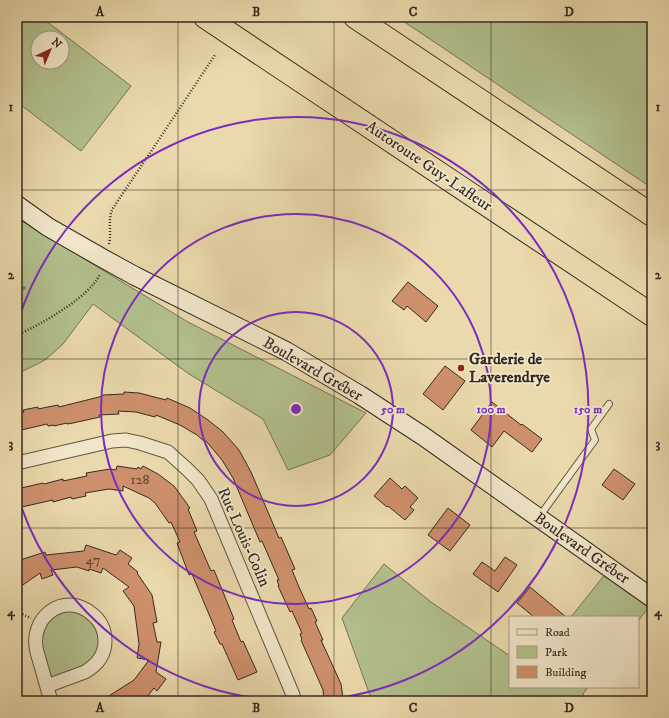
<svg xmlns="http://www.w3.org/2000/svg" width="669" height="718" viewBox="0 0 669 718" font-family="'IM FELL DW Pica',serif">
<style>
.green{fill:#b2c08d;stroke:#747558;fill-rule:evenodd}
.lines{fill:none;stroke-linecap:round;stroke-linejoin:round}
.stream{stroke:#728079;stroke-width:4}
.building{fill:#ce906c;stroke:#352a23}
.lane-casing{stroke:#625645;stroke-width:8}
.street-casing{stroke:#625645;stroke-width:15}
.secondary-casing{stroke:#352a23;stroke-width:20}
.highway-casing{stroke:#352a23;stroke-width:24}
.path{stroke:#352a23;stroke-width:2.5;stroke-dasharray:1 2;stroke-linecap:butt}
.lane{stroke:#f1e6c9;stroke-width:6}
.street{stroke:#f1e6c9;stroke-width:13}
.secondary{stroke:#f1e6c9;stroke-width:18}
.highway{stroke:#ead9ac;stroke-width:22}
.grid{fill:none;stroke:#352a23;stroke-width:1;stroke-opacity:0.55}
.ring{fill:none;stroke:#7b2cbf;stroke-width:2}
.poi-dot{fill:#8f2418;stroke:#f1e6c9;stroke-width:1.5}
.labels{text-anchor:middle;dominant-baseline:central;stroke-width:3.5;stroke-linejoin:round;paint-order:stroke}
.number-label{font-size:14px;fill:#5b4435}
.street-label{font-size:16px;fill:#352a23;stroke:#f1e6c9}
.poi-label{font-size:16px;font-weight:bold;fill:#352a23;stroke:#f1e6c9;text-anchor:start}
.centre{fill:#7b2cbf;stroke:#f1e6c9;stroke-width:2}
.ring-label{font-size:12px;text-anchor:middle;font-weight:bold;fill:#7b2cbf;stroke:#f1e6c9;stroke-width:3.5;stroke-linejoin:round;paint-order:stroke}
.neatline{fill:none;stroke:#352a23;stroke-width:1.5}
.grid-label{font-size:13px;text-anchor:middle;font-weight:bold;fill:#352a23}
</style>
<rect width="100%" height="100%" fill="#ead9ac"/>
<filter id="stains"><feTurbulence type="fractalNoise" baseFrequency=".005" numOctaves="4"/><feColorMatrix values="0 0 0 0 .2 0 0 0 0 .09 0 0 0 0 .02 0 0 0 .5 -.17"/></filter>
<radialGradient id="worn" r=".72"><stop offset=".6" stop-color="#630" stop-opacity="0"/><stop offset="1" stop-color="#630" stop-opacity=".3"/></radialGradient>
<path class="green" d="M 17,17 L 41,17 L 131,86 L 81,151 L 17,102 ZM 38,38 L 62,38 L 62,62 L 38,62 Z
M 397,17 L 652,17 L 652,188 Z
M 17,218 L 188,322 L 366,413 L 330,455 L 288,470 L 263,419 L 189,374 L 93,304 L 63,344 L 45,360 L 17,374 Z
M 384,564 L 431,602 L 510,656 L 510,687 L 588,687 L 583,694 L 586,701 L 372,701 L 342,618 Z
M 610,568 L 652,603 L 638,621 L 638,617 L 571,617 Z
M 71,605 L 102,626 L 99,660 L 47,686 L 40,623 Z"/>
<g class="lines">
<path class="stream" d="M 17,291 L 24,288"/>
</g>
<path class="building" d="M 408,282 L 438,306 L 426,322 L 407,306 L 404,310 L 392,301 Z
M 445,366 L 465,381 L 443,410 L 423,394 Z
M 124,392 L 139,393 L 166,400 L 167,398 L 190,408 L 208,420 L 223,432 L 239,450 L 251,472 L 279,538 L 281,537 L 295,569 L 292,570 L 299,587 L 309,609 L 311,608 L 317,621 L 315,622 L 323,640 L 321,640 L 341,684 L 343,698 L 324,701 L 323,690 L 301,640 L 302,639 L 300,634 L 302,633 L 292,611 L 290,612 L 278,586 L 279,586 L 277,580 L 279,580 L 262,541 L 260,542 L 233,478 L 222,460 L 206,441 L 205,442 L 197,435 L 180,425 L 156,415 L 155,417 L 136,412 L 118,411 L 119,414 L 99,415 L 100,417 L 73,423 L 67,424 L 67,423 L 54,426 L 54,425 L 48,426 L 47,424 L 17,431 L 17,414 L 24,412 L 23,410 L 38,407 L 38,409 L 58,405 L 59,407 L 103,396 L 103,395 L 124,394 Z
M 492,402 L 521,425 L 522,424 L 542,439 L 532,452 L 504,431 L 492,447 L 471,430 Z
M 117,466 L 137,469 L 138,467 L 141,469 L 143,466 L 158,474 L 174,486 L 190,508 L 188,509 L 197,531 L 194,532 L 211,571 L 214,570 L 234,619 L 232,620 L 241,642 L 243,641 L 257,672 L 238,680 L 222,644 L 220,644 L 214,632 L 216,631 L 192,574 L 189,575 L 177,543 L 180,542 L 171,522 L 169,523 L 155,503 L 149,498 L 123,486 L 123,491 L 109,489 L 85,493 L 86,496 L 72,499 L 71,497 L 53,502 L 53,500 L 17,508 L 17,489 L 43,483 L 44,484 L 63,479 L 63,481 L 87,476 L 86,473 L 110,469 L 116,470 Z
M 614,469 L 635,484 L 623,500 L 602,485 Z
M 390,478 L 402,489 L 405,486 L 418,498 L 410,507 L 414,510 L 405,520 L 388,506 L 387,507 L 374,496 Z
M 448,508 L 470,525 L 450,551 L 428,535 Z
M 86,545 L 116,555 L 120,550 L 132,558 L 128,564 L 138,572 L 137,573 L 152,595 L 157,622 L 153,623 L 157,642 L 161,642 L 156,672 L 166,679 L 157,691 L 154,688 L 144,701 L 101,701 L 134,680 L 149,660 L 137,658 L 139,644 L 134,606 L 123,591 L 129,587 L 103,568 L 101,573 L 89,569 L 89,571 L 77,567 L 51,570 L 53,575 L 42,579 L 40,573 L 17,589 L 17,561 L 45,552 L 46,555 L 84,551 Z
M 505,557 L 517,565 L 498,592 L 473,574 L 482,562 L 495,571 Z
M 530,587 L 566,617 L 534,617 L 517,603 Z"/>
<g class="lines">
<defs>
<path id="lane" d="M 539,517 L 595,440 L 591,429 L 609,404"/>
<path id="street" d="M 17,463 L 112,441 L 126,440 L 140,443 L 168,452 L 187,469 L 198,480 L 211,499 L 293,695 L 294,701
M 47,686 L 85,672 C 97,665 105,655 105,641 C 105,630 101,621 92,614 C 64,590 28,618 37,652 L 51,701"/>
<path id="secondary" d="M 17,205 L 48,227 L 104,259 L 135,276 L 286,351 L 360,395 L 423,436 L 652,598"/>
<path id="highway" d="M 205,17 L 652,315
M 355,17 L 652,215"/>
</defs>
<use href="#lane" class="lane-casing"/>
<use href="#street" class="street-casing"/>
<use href="#secondary" class="secondary-casing"/>
<use href="#highway" class="highway-casing"/>
<path class="path" d="M 109,244 C 112,231 107,220 113,208 L 152,150 L 215,55
M 17,335 C 40,325 90,297 100,274
M 17,612 L 31,618"/>
<use href="#lane" class="lane"/>
<use href="#street" class="street"/>
<use href="#secondary" class="secondary"/>
<use href="#highway" class="highway"/>
</g>
<path class="grid" d="M 178,17 L 178,701M 334,17 L 334,701M 491,17 L 491,701M 17,190 L 652,190M 17,359 L 652,359M 17,528 L 652,528"/>
<g class="ring">
<circle cx="296" cy="409" r="97"/>
<circle cx="296" cy="409" r="195"/>
<path d="M293 701A292 292 0 0 1 18 497M18 321A292 292 0 1 1 299 701"/>
</g>
<circle class="poi-dot" cx="461" cy="368" r="4"/>
<g class="labels">
<g class="number-label">
<text x="140" y="480">128</text>
<text x="93" y="560">47</text>
</g>
<g class="street-label">
<text transform="translate(429 166) rotate(34)">Autoroute Guy-Lafleur</text>
<text transform="translate(313 369) rotate(30)">Boulevard Gréber</text>
<text transform="translate(244 537) rotate(66)">Rue Louis-Colin</text>
<text transform="translate(582 548) rotate(35)">Boulevard Gréber</text>
</g>
<g class="poi-label">
<text x="469" y="359">Garderie de<tspan x="469" dy="18">Laverendrye</tspan></text>
</g>
</g>
<circle cx="296" cy="409" r="6" class="centre"/>
<g class="ring-label">
<text x="393" y="413">50 m</text>
<text x="491" y="413">100 m</text>
<text x="588" y="413">150 m</text>
</g>
<rect width="669" height="718" fill="none" stroke="#ead9ac" stroke-width="44"/>
<rect x="509" y="616" width="130" height="72" fill="#f1e6c9" stroke="#a69b87"/>
<rect x="517" y="629" width="20" height="6" fill="#f1e6c9" stroke="#a69b87"/>
<text x="545" y="636" font-size="12" fill="#352a23">Road</text>
<rect x="517" y="646" width="20" height="12" fill="#b2c08d" stroke="#a69b87"/>
<text x="545" y="656" font-size="12" fill="#352a23">Park</text>
<rect x="517" y="666" width="20" height="12" fill="#ce906c" stroke="#a69b87"/>
<text x="545" y="676" font-size="12" fill="#352a23">Building</text>
<g transform="translate(50 50) rotate(44)"><circle r="19" fill="#f1e6c9" stroke="#a69b87"/>
<path d="M0-3L7 15L0 10L-7 15Z" fill="#8f2418"/>
<text y="-6" font-size="11" font-weight="bold" text-anchor="middle" fill="#352a23">N</text>
</g>
<rect x="22" y="22" width="625" height="674" class="neatline"/>
<g class="grid-label">
<text x="100" y="16">A</text>
<text x="256" y="16">B</text>
<text x="413" y="16">C</text>
<text x="569" y="16">D</text>
<text x="11" y="111">1</text>
<text x="658" y="111">1</text>
<text x="11" y="279">2</text>
<text x="658" y="279">2</text>
<text x="11" y="448">3</text>
<text x="658" y="448">3</text>
<text x="11" y="616">4</text>
<text x="658" y="616">4</text>
<text x="100" y="712">A</text>
<text x="256" y="712">B</text>
<text x="413" y="712">C</text>
<text x="569" y="712">D</text>
</g>
<rect width="100%" height="100%" filter="url(#stains)"/>
<rect width="100%" height="100%" fill="url(#worn)"/>
</svg>
